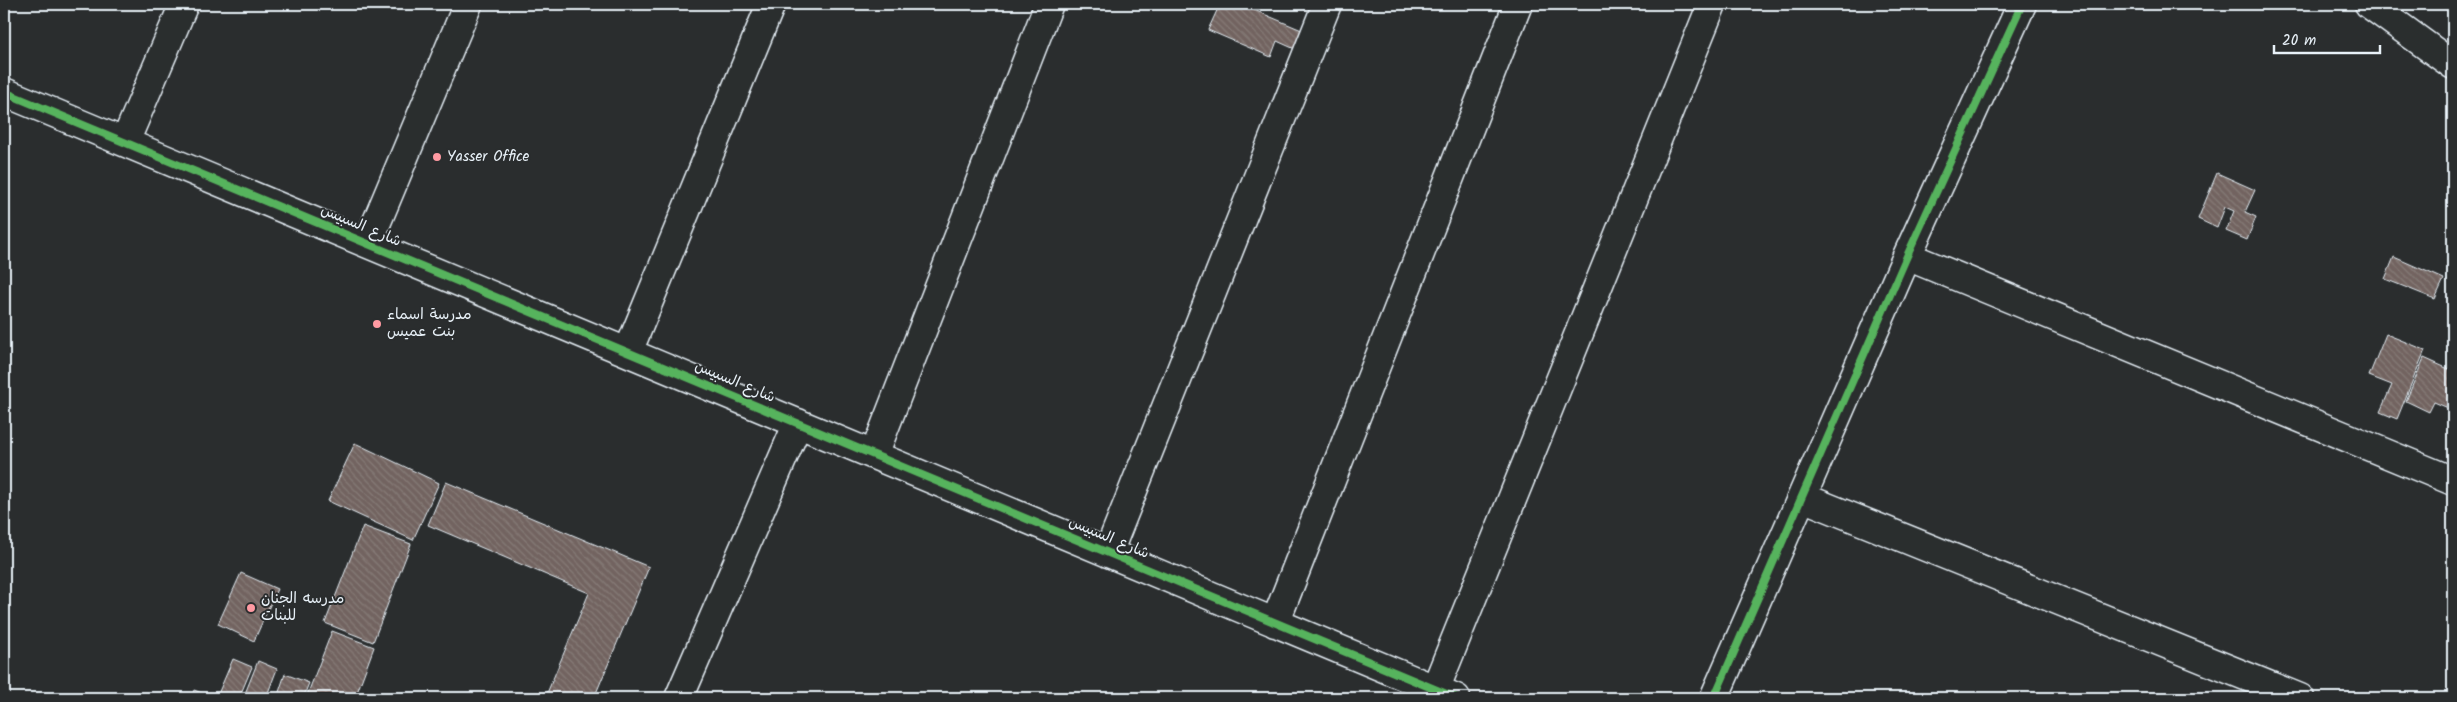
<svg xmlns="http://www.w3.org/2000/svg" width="2457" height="702" viewBox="0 0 2457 702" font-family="Kalam,'Playpen Sans Arabic',sans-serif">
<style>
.building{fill:url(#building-back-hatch);stroke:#e8f1f8}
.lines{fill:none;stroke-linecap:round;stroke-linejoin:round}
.street-casing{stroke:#e8f1f8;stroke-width:31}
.street{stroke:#2a2d2e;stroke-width:28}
.cycleway-casing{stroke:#2a2d2e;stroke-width:11}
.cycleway{stroke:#56b35d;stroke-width:8}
.poi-dot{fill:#ff9aa2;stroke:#2a2d2e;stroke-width:2}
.labels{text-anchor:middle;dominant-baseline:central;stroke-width:4;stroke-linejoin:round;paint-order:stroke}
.poi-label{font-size:15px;fill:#e8f1f8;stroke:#2a2d2e;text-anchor:start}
.street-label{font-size:15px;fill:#e8f1f8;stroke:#2a2d2e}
</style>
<defs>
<pattern id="building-back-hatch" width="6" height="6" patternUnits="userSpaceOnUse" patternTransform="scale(1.25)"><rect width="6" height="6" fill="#726460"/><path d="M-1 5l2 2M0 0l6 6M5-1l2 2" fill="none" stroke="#867b78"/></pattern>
</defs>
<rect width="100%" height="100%" fill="#2a2d2e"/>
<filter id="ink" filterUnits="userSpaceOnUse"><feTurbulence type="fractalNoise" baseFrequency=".02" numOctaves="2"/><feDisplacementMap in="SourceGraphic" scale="10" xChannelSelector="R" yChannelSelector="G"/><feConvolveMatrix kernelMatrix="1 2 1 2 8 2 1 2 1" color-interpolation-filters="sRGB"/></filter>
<g filter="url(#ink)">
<path class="building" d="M 1220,4 L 1240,4 L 1304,31 L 1297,50 L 1277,41 L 1271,57 L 1208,30 Z
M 2217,173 L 2255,190 L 2245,212 L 2256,217 L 2247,240 L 2226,231 L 2234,211 L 2225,207 L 2217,228 L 2198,219 Z
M 2394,257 L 2444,279 L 2435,299 L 2385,279 Z
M 2386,334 L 2425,350 L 2397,419 L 2380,412 L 2392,385 L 2369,376 Z
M 2424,358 L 2453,371 L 2453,410 L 2434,402 L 2429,412 L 2406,401 Z
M 355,443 L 439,483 L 413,540 L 328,501 Z
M 446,482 L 649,567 L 594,698 L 545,698 L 589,593 L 428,525 Z
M 363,526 L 411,544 L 373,642 L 325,623 Z
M 241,573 L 277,589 L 254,641 L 218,624 Z
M 332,631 L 374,647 L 355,698 L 306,698 Z
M 233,659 L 252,667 L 239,698 L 228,698 L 218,694 Z
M 258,661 L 277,669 L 266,698 L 249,698 L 244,696 Z
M 285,674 L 309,683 L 303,698 L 277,698 Z
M 194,690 L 215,698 L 191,698 Z"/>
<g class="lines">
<defs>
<path id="street" d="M 2369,4 L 2453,65
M 4,92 L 1456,698
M 125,142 L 184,4
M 368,243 L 468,4
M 1907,256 L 2453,481
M 628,352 L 771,4
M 874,455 L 1049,4
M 1802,497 L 2300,698
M 1108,553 L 1327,4
M 1275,623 L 1518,4
M 1435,690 L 1712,4
M 679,698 L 798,423
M 1714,698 L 1907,256 L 2022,4"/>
</defs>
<use href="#street" class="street-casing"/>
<use href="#street" class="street"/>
<defs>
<path id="cycleway" d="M 4,92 L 1456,698
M 1714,698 L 1907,256 L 2022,4"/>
</defs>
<use href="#cycleway" class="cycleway-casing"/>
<use href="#cycleway" class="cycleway"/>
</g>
</g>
<g class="poi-dot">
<circle cx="437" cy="157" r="5"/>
<circle cx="377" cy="324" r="5"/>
<circle cx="251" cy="608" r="5"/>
</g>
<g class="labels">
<g class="poi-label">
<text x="447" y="157">Yasser Office</text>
<text x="387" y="315">مدرسة اسماء<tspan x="387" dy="17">بنت عميس</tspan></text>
<text x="261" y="599">مدرسه الجنان<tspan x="261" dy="17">للبنات</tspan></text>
</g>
<g class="street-label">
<text transform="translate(361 226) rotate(23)">شارع السبيس</text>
<text transform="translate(735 382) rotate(23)">شارع السبيس</text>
<text transform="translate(1109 538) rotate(23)">شارع السبيس</text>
</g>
</g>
<rect width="2457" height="702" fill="none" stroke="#2a2d2e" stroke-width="20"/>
<rect x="10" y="10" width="2437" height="682" fill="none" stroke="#e8f1f8" stroke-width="2" filter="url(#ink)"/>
<path d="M2274 45v8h106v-8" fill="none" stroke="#e8f1f8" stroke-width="2.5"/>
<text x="2282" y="45" font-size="15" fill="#e8f1f8" stroke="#2a2d2e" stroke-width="4" paint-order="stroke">20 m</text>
</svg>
